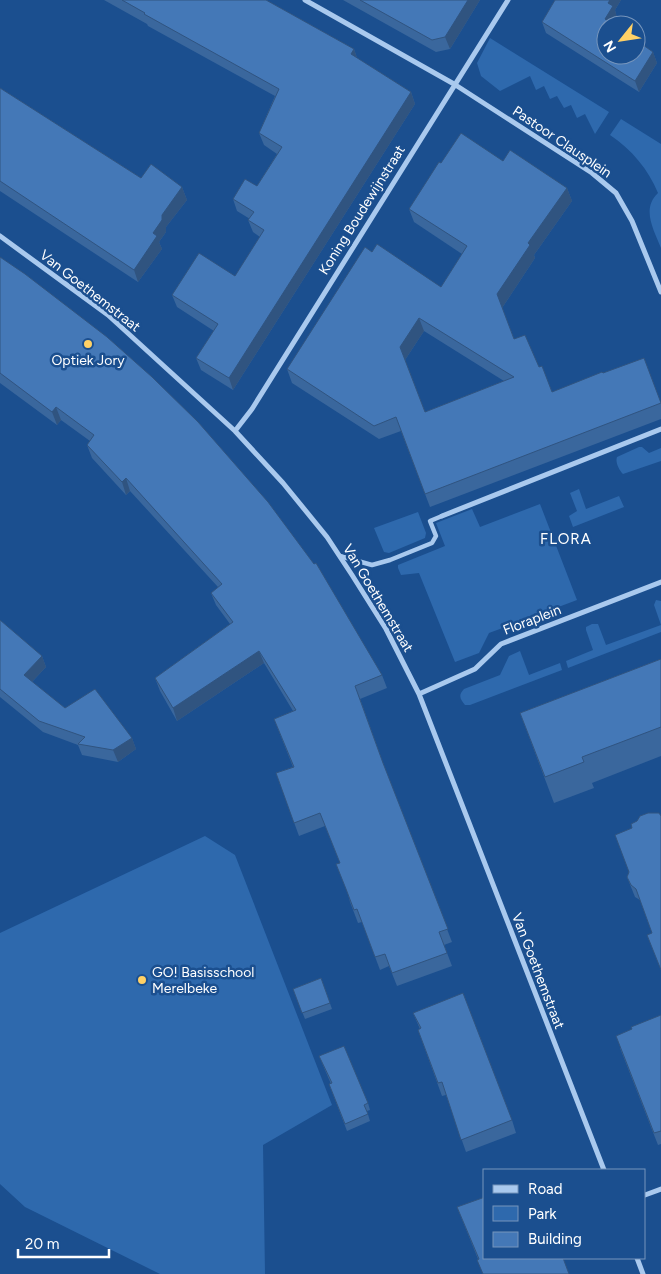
<svg xmlns="http://www.w3.org/2000/svg" width="661" height="1274" viewBox="0 0 661 1274" font-family="Figtree,sans-serif">
<style>
.green{fill:#2e69ad}
.lines{fill:none;stroke-linecap:round;stroke-linejoin:round}
.pedestrian{stroke:#a9c9ee;stroke-width:4.5}
.minor{stroke:#a9c9ee;stroke-width:5}
.wall{fill:#3a679d;fill-rule:evenodd}
.shaded-wall{fill:#305480}
.building{fill:#4478b7;stroke:#305480;fill-rule:evenodd}
.poi-dot{fill:#ffd166;stroke:#1b4f8f;stroke-width:2}
.labels{text-anchor:middle;dominant-baseline:central;stroke-width:5;stroke-linejoin:round;paint-order:stroke}
.street-label{font-size:14px;fill:#fff;stroke:#1b4f8f}
.poi-label{font-size:14px;fill:#fff;stroke:#1b4f8f}
.neighbourhood-label{font-size:15px;letter-spacing:1px;fill:#fff;stroke:#1b4f8f}
</style>
<rect width="100%" height="100%" fill="#1b4f8f"/>
<path class="green" d="M 490,38 L 609,112 L 595,134 L 585,114 L 577,118 L 571,105 L 564,108 L 557,96 L 550,99 L 544,86 L 536,90 L 530,76 L 500,91 L 481,76 L 477,63 Z
M 621,119 L 661,144 L 661,248 C 654,230 641,209 658,193 C 648,169 632,150 610,135 Z
M 639,447 L 642,447 L 649,453 L 661,448 L 661,461 L 623,474 C 619,470 615,462 617,457 Z
M 579,489 L 586,509 L 619,496 L 624,507 L 573,527 L 569,516 L 577,511 L 570,493 Z
M 540,504 L 577,600 L 489,633 L 479,653 L 455,662 L 419,573 L 401,575 L 398,568 L 398,565 L 445,546 L 436,523 L 472,509 L 480,527 Z
M 418,512 L 426,533 L 425,538 L 389,553 L 384,552 L 374,528 Z
M 656,600 L 661,601 L 661,632 L 568,668 L 566,661 L 593,650 L 586,630 L 586,627 L 592,624 L 598,624 L 606,645 L 661,625 L 654,605 Z
M 520,651 L 529,675 L 560,663 L 562,670 L 470,705 L 465,705 C 460,699 458,695 464,689 L 500,675 L 509,656 Z
M 205,836 L 235,855 L 332,1105 L 263,1145 L 265,1274 L 160,1274 L 25,1207 L 0,1184 L 0,933 Z"/>
<g class="lines">
<path class="pedestrian" d="M 340,556 L 372,565 L 390,560 L 432,543 L 436,536 L 430,521 L 442,516"/>
<path class="minor" d="M 305,0 L 454,84 L 592,173 L 616,193 L 632,221 L 661,292
M 0,236 L 108,315 L 235,431 L 283,483 L 327,537 L 352,575 L 386,629 L 419,694 L 604,1170
M 235,431 L 252,409 L 508,0
M 442,516 L 661,429
M 419,694 L 475,669 L 501,644 L 661,582
M 645,1195 L 661,1189
M 637,1258 L 643,1274"/>
</g>
<path class="wall" d="M 104,0 L 266,0 L 354,49 L 357,58 L 411,92 L 415,104 L 233,390 L 201,370 L 196,358 L 214,331 L 177,307 L 172,295 L 235,276 L 260,237 L 253,232 L 248,220 L 250,219 L 237,211 L 233,199 L 257,186 L 277,154 L 264,145 L 259,133 L 275,96 L 148,26 L 147,24 Z
M 343,0 L 480,0 L 450,49 L 436,52 Z
M 555,0 L 621,0 L 615,10 L 617,18 L 613,25 L 653,52 L 657,63 L 639,92 L 546,33 L 542,22 Z
M 0,88 L 141,178 L 182,187 L 187,200 L 166,227 L 166,232 L 159,242 L 162,249 L 138,282 L 0,191 Z
M 503,161 L 567,188 L 572,201 L 534,255 L 535,258 L 502,308 L 514,339 L 539,367 L 552,392 L 603,373 L 661,402 L 661,419 L 430,507 L 401,431 L 379,439 L 292,383 L 287,369 L 372,252 L 441,287 L 462,254 L 414,222 L 409,209 L 441,163 ZM 424,331 L 504,381 L 425,412 L 405,360 Z
M 0,257 L 382,675 L 387,688 L 360,699 L 384,766 L 452,942 L 444,945 L 452,966 L 397,986 L 389,966 L 380,970 L 362,922 L 358,923 L 350,902 L 340,863 L 325,826 L 299,836 L 276,773 L 293,767 L 274,719 L 293,711 L 264,663 L 177,721 L 160,691 L 155,678 L 230,624 L 216,605 L 211,593 L 218,587 L 130,491 L 126,495 L 92,458 L 87,445 L 90,441 L 61,420 L 57,425 L 0,383 Z
M 0,620 L 42,656 L 46,667 L 32,682 L 65,708 L 132,738 L 136,749 L 118,762 L 82,755 L 78,745 L 43,732 L 0,697 Z
M 661,659 L 661,756 L 592,783 L 594,788 L 554,803 L 520,713 Z
M 637,821 L 652,933 L 640,900 L 635,897 L 627,877 L 629,872 Z
M 321,978 L 332,1009 L 305,1019 L 293,989 Z
M 413,1013 L 512,1120 L 516,1133 L 466,1152 L 446,1095 L 442,1096 L 418,1030 L 420,1029 Z
M 661,1015 L 661,1144 L 658,1145 L 620,1048 L 632,1029 Z
M 319,1056 L 368,1103 L 370,1110 L 367,1111 L 370,1121 L 347,1131 L 329,1084 L 331,1084 Z
M 457,1207 L 569,1274 L 478,1259 Z"/>
<path class="shaded-wall" d="M 468,0 L 480,0 L 450,49 L 445,37 Z
M 610,0 L 621,0 L 615,10 L 617,18 L 613,25 L 605,19 L 608,3 Z
M 354,49 L 358,61 L 351,54 Z
M 653,52 L 657,63 L 639,92 L 635,81 Z
M 411,92 L 415,104 L 233,390 L 229,378 Z
M 182,187 L 187,200 L 166,227 L 166,232 L 159,242 L 162,249 L 138,282 L 134,270 L 162,215 Z
M 567,188 L 572,201 L 534,255 L 535,258 L 502,308 L 497,294 L 528,243 Z
M 419,318 L 424,331 L 405,360 L 400,347 Z
M 56,407 L 61,420 L 57,425 L 52,412 Z
M 126,478 L 130,491 L 126,495 L 122,482 Z
M 259,651 L 264,663 L 177,721 L 173,708 Z
M 42,656 L 46,667 L 28,686 L 24,675 Z
M 132,738 L 136,749 L 118,762 L 113,750 Z"/>
<path class="building" d="M 122,0 L 266,0 L 354,49 L 351,54 L 411,92 L 229,378 L 196,358 L 218,324 L 172,295 L 199,253 L 235,276 L 264,230 L 248,220 L 254,212 L 233,199 L 245,179 L 257,186 L 282,147 L 259,133 L 279,89 L 144,14 L 145,13 Z
M 360,0 L 468,0 L 445,37 L 432,40 Z
M 555,0 L 610,0 L 608,3 L 613,6 L 605,19 L 613,25 L 606,25 L 606,55 L 636,55 L 636,40 L 653,52 L 635,81 L 542,22 Z
M 0,88 L 141,178 L 151,164 L 182,187 L 162,215 L 162,220 L 153,233 L 157,236 L 134,270 L 0,181 Z
M 461,133 L 503,161 L 510,150 L 567,188 L 528,243 L 530,245 L 497,294 L 514,339 L 525,335 L 539,367 L 542,366 L 552,392 L 602,372 L 603,373 L 644,358 L 661,403 L 425,494 L 396,417 L 374,426 L 287,369 L 365,247 L 372,252 L 377,244 L 441,287 L 467,246 L 409,209 L 439,162 L 441,163 ZM 419,318 L 514,377 L 425,412 L 400,347 Z
M 0,257 L 25,274 L 107,337 L 152,377 L 198,422 L 268,502 L 314,564 L 316,563 L 382,675 L 355,686 L 383,763 L 448,929 L 439,932 L 447,953 L 392,973 L 385,954 L 375,957 L 357,909 L 354,910 L 346,889 L 336,864 L 340,863 L 320,813 L 294,823 L 276,773 L 294,767 L 274,719 L 296,710 L 259,651 L 173,708 L 155,678 L 233,622 L 211,593 L 222,584 L 126,478 L 122,482 L 87,445 L 94,435 L 56,407 L 52,412 L 0,373 Z
M 0,620 L 42,656 L 24,675 L 65,708 L 95,689 L 132,738 L 113,750 L 78,744 L 85,737 L 39,721 L 0,689 Z
M 661,659 L 661,727 L 582,757 L 584,762 L 545,777 L 520,713 Z
M 648,813 L 659,813 L 661,816 L 661,970 L 647,935 L 652,933 L 636,889 L 631,885 L 627,877 L 629,872 L 615,835 L 632,828 L 631,824 L 637,821 L 640,816 Z
M 321,978 L 330,1003 L 302,1013 L 293,989 Z
M 463,993 L 512,1120 L 461,1140 L 442,1082 L 438,1083 L 418,1030 L 421,1028 L 413,1013 Z
M 661,1015 L 661,1131 L 654,1133 L 616,1036 L 632,1029 L 631,1027 Z
M 344,1046 L 368,1103 L 364,1105 L 368,1114 L 345,1124 L 329,1084 L 332,1083 L 319,1056 Z
M 485,1197 L 485,1258 L 563,1258 L 569,1274 L 483,1274 L 477,1260 L 479,1259 L 457,1207 Z"/>
<g class="poi-dot">
<circle cx="88" cy="344" r="5"/>
<circle cx="142" cy="980" r="5"/>
</g>
<g class="labels">
<g class="street-label">
<text transform="translate(562 142) rotate(34)">Pastoor Clausplein</text>
<text transform="translate(362 210) rotate(-58)">Koning Boudewijnstraat</text>
<text transform="translate(90 291) rotate(38)">Van Goethemstraat</text>
<text transform="translate(378 598) rotate(59)">Van Goethemstraat</text>
<text transform="translate(532 620) rotate(-21)">Floraplein</text>
<text transform="translate(538 971) rotate(69)">Van Goethemstraat</text>
</g>
<g class="poi-label">
<text x="88" y="360">Optiek Jory</text>
<text x="152" y="972" text-anchor="start">GO! Basisschool<tspan x="152" dy="16">Merelbeke</tspan></text>
</g>
<g class="neighbourhood-label">
<text x="566" y="539">FLORA</text>
</g>
</g>
<rect x="483" y="1169" width="162" height="90" fill="#1b4f8f" stroke="#7695bc"/>
<rect x="493" y="1185" width="25" height="8" fill="#a9c9ee" stroke="#7695bc"/>
<text x="528" y="1194" font-size="15" fill="#ffffff">Road</text>
<rect x="493" y="1206" width="25" height="15" fill="#2e69ad" stroke="#7695bc"/>
<text x="528" y="1219" font-size="15" fill="#ffffff">Park</text>
<rect x="493" y="1232" width="25" height="15" fill="#4478b7" stroke="#7695bc"/>
<text x="528" y="1244" font-size="15" fill="#ffffff">Building</text>
<g transform="translate(621 40) rotate(240)"><circle r="24" fill="#1b4f8f" stroke="#7695bc"/>
<path d="M0-4L9 19L0 12L-9 19Z" fill="#ffd166"/>
<text y="-8" font-size="14" font-weight="bold" text-anchor="middle" fill="#ffffff">N</text>
</g>
<path d="M18 1249v8h91v-8" fill="none" stroke="#ffffff" stroke-width="2.5"/>
<text x="25" y="1249" font-size="15" fill="#ffffff" stroke="#1b4f8f" stroke-width="4" paint-order="stroke">20 m</text>
</svg>
